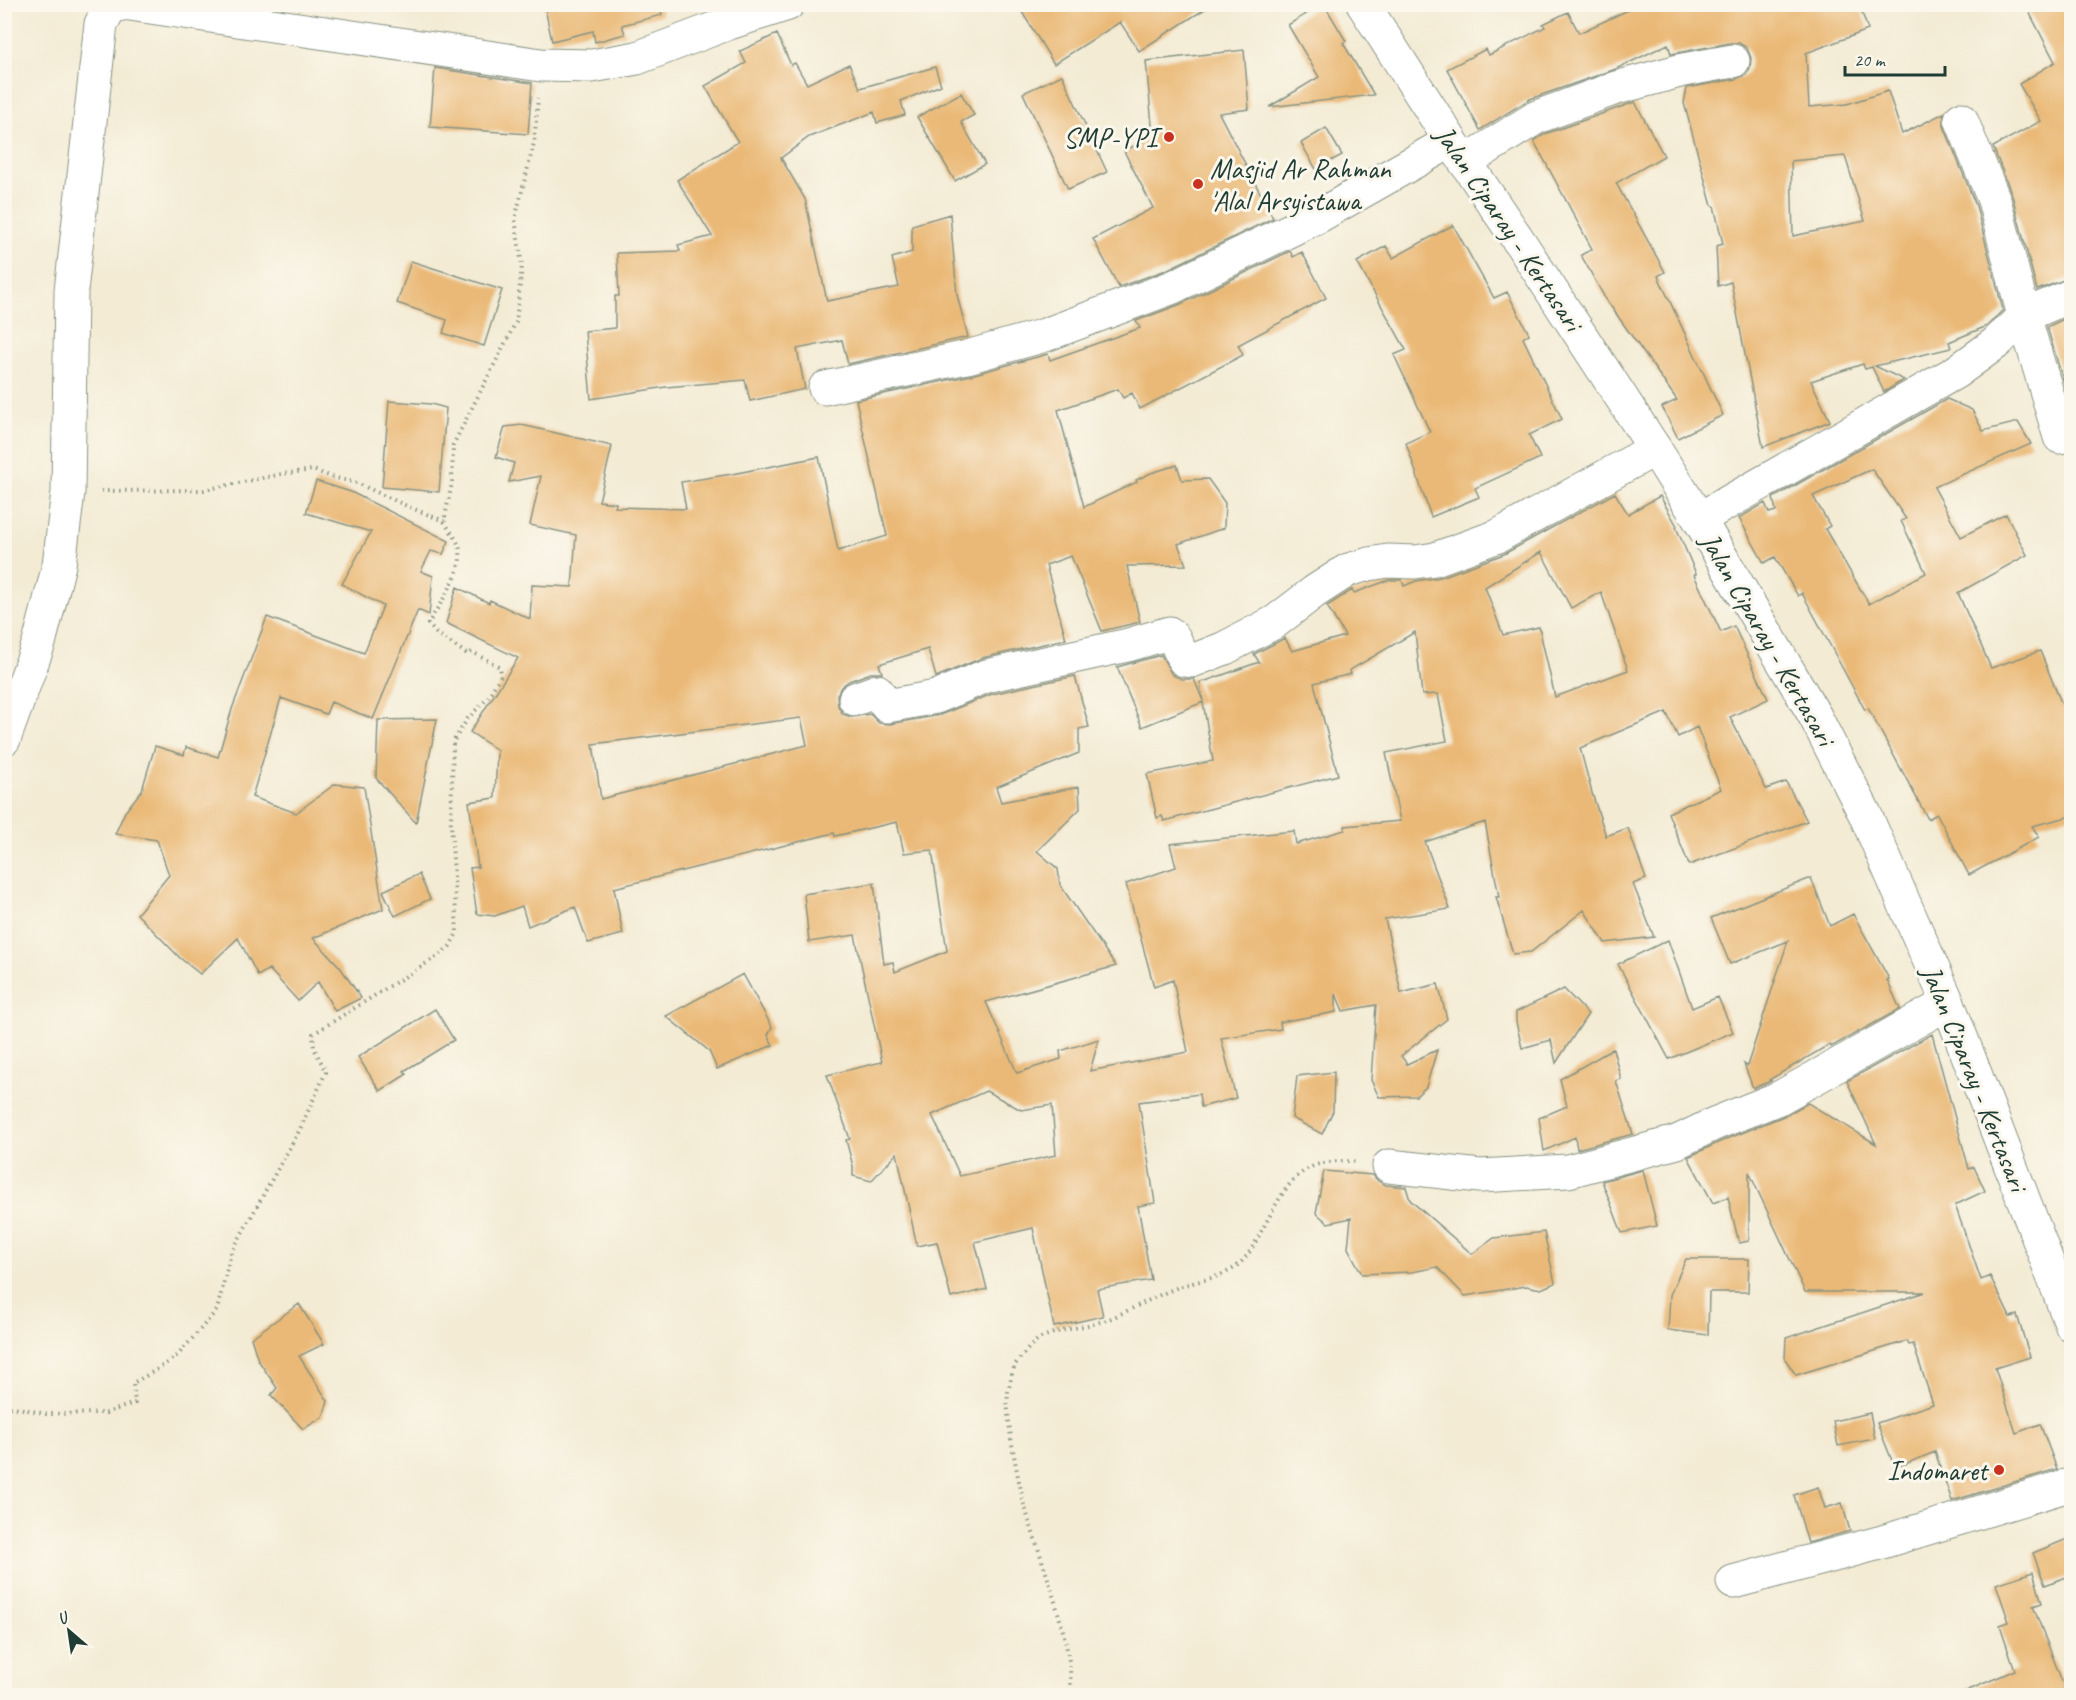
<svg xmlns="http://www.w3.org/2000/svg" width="2076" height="1700" viewBox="0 0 2076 1700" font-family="Caveat,sans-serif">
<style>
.building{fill:#eab977;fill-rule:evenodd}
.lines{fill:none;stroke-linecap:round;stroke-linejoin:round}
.minor-casing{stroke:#899484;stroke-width:35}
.major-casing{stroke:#899484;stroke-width:35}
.path{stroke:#899484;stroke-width:4;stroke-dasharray:1.5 4.5;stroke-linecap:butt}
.minor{stroke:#fff;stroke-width:33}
.major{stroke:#fff;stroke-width:33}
.poi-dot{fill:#c8321e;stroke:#fbf7ec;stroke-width:2}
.labels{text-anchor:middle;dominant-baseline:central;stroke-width:6;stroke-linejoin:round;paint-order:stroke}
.poi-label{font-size:28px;fill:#1f3d34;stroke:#fbf7ec;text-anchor:end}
.street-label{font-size:28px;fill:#1f3d34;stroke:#fbf7ec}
</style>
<rect width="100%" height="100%" fill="#fbf7ec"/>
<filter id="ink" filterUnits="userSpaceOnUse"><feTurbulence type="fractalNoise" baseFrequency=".0167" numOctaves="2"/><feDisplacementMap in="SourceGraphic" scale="12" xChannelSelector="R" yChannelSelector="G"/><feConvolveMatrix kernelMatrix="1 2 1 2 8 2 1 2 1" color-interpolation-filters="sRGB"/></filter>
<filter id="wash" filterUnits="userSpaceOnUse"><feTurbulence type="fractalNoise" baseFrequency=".008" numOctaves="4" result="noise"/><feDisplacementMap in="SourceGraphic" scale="24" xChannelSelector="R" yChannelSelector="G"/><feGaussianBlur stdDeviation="1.35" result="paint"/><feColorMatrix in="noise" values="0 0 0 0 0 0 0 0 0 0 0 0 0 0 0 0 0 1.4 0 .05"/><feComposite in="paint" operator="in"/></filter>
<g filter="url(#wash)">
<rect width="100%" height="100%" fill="#f3ebd4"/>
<g id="blocks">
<path class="building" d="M 544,4 L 660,4 L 662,15 L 622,25 L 625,34 L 595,42 L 593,31 L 552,41 Z
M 1017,4 L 1213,4 L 1139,51 L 1120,22 L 1054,64 Z
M 1322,4 L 1324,4 L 1346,41 L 1343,43 L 1374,95 L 1269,107 L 1319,77 L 1288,25 Z
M 1641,4 L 1859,4 L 1868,30 L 1806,53 L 1809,107 L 1847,104 L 1888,91 L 1902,134 L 1944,113 L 1944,126 L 1976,206 L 2003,310 L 1987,326 L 1949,342 L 1951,348 L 1875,366 L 1904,380 L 1884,392 L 1872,367 L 1865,369 L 1863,364 L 1811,381 L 1830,421 L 1763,447 L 1731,282 L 1718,286 L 1716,246 L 1723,244 L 1714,206 L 1712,206 L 1684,103 L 1687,88 L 1736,79 L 1746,75 L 1750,68 L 1751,58 L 1747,48 L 1739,43 L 1730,43 L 1671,54 L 1668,44 L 1616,69 L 1530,99 L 1480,130 L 1447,69 L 1486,49 L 1489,55 L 1545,27 L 1543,24 L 1568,12 L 1579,33 ZM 1845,156 L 1865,221 L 1793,236 L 1791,161 Z
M 2025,4 L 2072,4 L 2072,277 L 2037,290 L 2012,195 L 1993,147 L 2041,121 L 2019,84 L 2055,62 Z
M 777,34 L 791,65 L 795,63 L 807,84 L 849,64 L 860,88 L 935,67 L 941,85 L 901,101 L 905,115 L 877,123 L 874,112 L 809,137 L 781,158 L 805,199 L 827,301 L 899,287 L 892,258 L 912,252 L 912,225 L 950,214 L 957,295 L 968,337 L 848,364 L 842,340 L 797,349 L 805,389 L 750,401 L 745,380 L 666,387 L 591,399 L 585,331 L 615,328 L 615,296 L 619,296 L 617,253 L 680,251 L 678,245 L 712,236 L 677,180 L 738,142 L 705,86 L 746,63 L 740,51 Z
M 1244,50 L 1249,109 L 1219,113 L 1273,218 L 1166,270 L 1119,287 L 1093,239 L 1153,208 L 1124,151 L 1153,136 L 1146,61 Z
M 435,68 L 532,83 L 528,134 L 430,127 Z
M 1062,75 L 1107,172 L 1068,189 L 1023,93 Z
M 961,93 L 974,115 L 961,122 L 985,164 L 955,181 L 917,117 Z
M 1635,102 L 1664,156 L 1616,183 L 1665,272 L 1658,276 L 1723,415 L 1678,438 L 1662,407 L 1677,400 L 1605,298 L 1581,255 L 1592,249 L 1534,141 L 1545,134 Z
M 1326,128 L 1342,155 L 1316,169 L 1301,143 Z
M 1453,225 L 1494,298 L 1507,292 L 1529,334 L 1523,338 L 1562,419 L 1529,435 L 1540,458 L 1475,488 L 1479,497 L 1431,517 L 1406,443 L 1430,432 L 1394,355 L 1406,350 L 1357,262 L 1386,246 L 1393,258 Z
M 1290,251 L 1293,257 L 1302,252 L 1326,298 L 1238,345 L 1243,355 L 1140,409 L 1132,393 L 1123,398 L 1118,389 L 1058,410 L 1084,507 L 1137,482 L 1136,480 L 1151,473 L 1177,465 L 1182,480 L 1208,479 L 1225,503 L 1224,528 L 1178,544 L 1186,565 L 1127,566 L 1140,622 L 1102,631 L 1071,556 L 1046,565 L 1066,639 L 982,658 L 936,677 L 928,649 L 879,664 L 882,673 L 871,673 L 849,681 L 841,687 L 837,695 L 838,706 L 843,714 L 852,717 L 870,714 L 879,723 L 890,724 L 940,715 L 992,694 L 1075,676 L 1089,727 L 1079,729 L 1079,753 L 996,787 L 1001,802 L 1079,787 L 1080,809 L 1037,851 L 1058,869 L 1060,885 L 1116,966 L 986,1002 L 1017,1073 L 1061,1059 L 1060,1051 L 1099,1039 L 1090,1071 L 1188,1052 L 1173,980 L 1154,987 L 1126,884 L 1176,867 L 1170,844 L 1294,831 L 1296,844 L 1345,830 L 1345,826 L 1400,821 L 1386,753 L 1447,741 L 1438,694 L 1422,695 L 1415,632 L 1350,670 L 1351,674 L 1314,683 L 1338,775 L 1164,821 L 1162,816 L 1157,818 L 1147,774 L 1213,761 L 1203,702 L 1142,727 L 1117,667 L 1161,655 L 1172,675 L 1182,679 L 1194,679 L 1203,701 L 1200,683 L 1259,662 L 1254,654 L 1285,638 L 1292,651 L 1345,636 L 1327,606 L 1352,590 L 1354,593 L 1389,580 L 1402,580 L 1404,586 L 1416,581 L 1441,577 L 1504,554 L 1615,493 L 1628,514 L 1660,496 L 1677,526 L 1676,527 L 1696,574 L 1694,575 L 1721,632 L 1734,626 L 1768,699 L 1730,717 L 1766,789 L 1786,782 L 1807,821 L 1689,865 L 1668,813 L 1721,789 L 1697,727 L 1678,737 L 1666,712 L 1580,748 L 1592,793 L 1606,836 L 1628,828 L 1646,879 L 1633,884 L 1654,937 L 1605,943 L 1584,910 L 1531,952 L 1513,954 L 1496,897 L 1499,897 L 1485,822 L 1425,842 L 1450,909 L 1385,919 L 1401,993 L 1438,984 L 1447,1019 L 1401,1056 L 1407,1064 L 1437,1050 L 1426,1087 L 1416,1096 L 1379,1097 L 1371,1080 L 1376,1005 L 1343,1011 L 1336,994 L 1336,1012 L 1280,1022 L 1281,1029 L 1221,1038 L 1236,1098 L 1201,1107 L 1199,1094 L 1139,1102 L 1155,1203 L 1138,1206 L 1151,1280 L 1097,1289 L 1103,1316 L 1054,1327 L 1033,1228 L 975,1242 L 987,1289 L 951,1298 L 937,1242 L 917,1246 L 897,1153 L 871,1181 L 853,1176 L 853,1166 L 846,1140 L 850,1139 L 827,1075 L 882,1062 L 855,935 L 809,942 L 804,894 L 874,883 L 884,964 L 893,962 L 895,972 L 947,951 L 932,850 L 904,853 L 897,822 L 835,836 L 834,833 L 614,888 L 623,934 L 588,943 L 575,907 L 528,926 L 522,906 L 495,916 L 477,914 L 470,868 L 478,867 L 469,802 L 495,798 L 497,750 L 470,732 L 518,658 L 446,623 L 457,587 L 489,603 L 490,600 L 530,619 L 532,585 L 572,587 L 576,535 L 530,525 L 541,476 L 509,482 L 514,463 L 496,457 L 505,427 L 522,425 L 612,446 L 599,501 L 616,503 L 615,507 L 686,509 L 681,482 L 732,474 L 819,457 L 838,551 L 887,536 L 856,400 L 971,375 L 1048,354 L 1050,360 L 1140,328 L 1136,321 L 1181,304 ZM 1541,552 L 1571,608 L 1601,592 L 1628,670 L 1555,697 L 1539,627 L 1503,635 L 1485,587 ZM 801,718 L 807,745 L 601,799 L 593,744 ZM 986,1091 L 1021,1110 L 1052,1105 L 1056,1155 L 960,1176 L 932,1115 Z
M 411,261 L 502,290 L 484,346 L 443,333 L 447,320 L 397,303 Z
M 2070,316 L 2072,323 L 2072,410 L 2047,327 Z
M 1947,399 L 1972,410 L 1983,431 L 2018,422 L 2031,444 L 1934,487 L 1961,537 L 2006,514 L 2027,555 L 1958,593 L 1991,668 L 2040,651 L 2072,729 L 2072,816 L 2032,826 L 2039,837 L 1969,875 L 1937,814 L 1928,819 L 1868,708 L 1865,710 L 1802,593 L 1798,596 L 1775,557 L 1764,563 L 1739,518 L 1765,503 L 1769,513 L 1776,511 L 1773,498 ZM 1872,469 L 1906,519 L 1901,521 L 1926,573 L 1869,604 L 1825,529 L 1830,526 L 1813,496 Z
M 389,401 L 431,404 L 446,408 L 439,492 L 382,487 Z
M 316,481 L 351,492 L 449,541 L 443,554 L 431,551 L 421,571 L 433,576 L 429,615 L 418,610 L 373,719 L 331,702 L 326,714 L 281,698 L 252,797 L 296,813 L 335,784 L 364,787 L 383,909 L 313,938 L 340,967 L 361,998 L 335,1011 L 318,982 L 298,1001 L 269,969 L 258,976 L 238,938 L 200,974 L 180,958 L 137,914 L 169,875 L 157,840 L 115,834 L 125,812 L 142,790 L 155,746 L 184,755 L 186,747 L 218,757 L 232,709 L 267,617 L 364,653 L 383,606 L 342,584 L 371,532 L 306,513 Z
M 437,719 L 416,823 L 376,778 L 378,720 Z
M 419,874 L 430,899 L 395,916 L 383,891 Z
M 1811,878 L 1830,926 L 1853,914 L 1889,979 L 1887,980 L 1900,1009 L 1831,1047 L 1830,1044 L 1769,1080 L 1771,1081 L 1753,1088 L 1744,1064 L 1747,1066 L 1788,941 L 1730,964 L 1711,918 Z
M 1668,940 L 1692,1008 L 1718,997 L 1733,1032 L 1669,1059 L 1618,964 Z
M 743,974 L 772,1027 L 768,1035 L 773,1045 L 717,1069 L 709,1051 L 666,1016 Z
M 1564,989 L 1588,1014 L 1556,1063 L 1551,1040 L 1522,1048 L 1516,1022 L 1516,1012 Z
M 435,1009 L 454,1040 L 404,1071 L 407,1074 L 380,1091 L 358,1057 Z
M 1932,1034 L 1969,1169 L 1974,1167 L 1985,1191 L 1955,1205 L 1981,1280 L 1990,1276 L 2010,1317 L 2017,1315 L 2030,1357 L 1995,1368 L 2016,1433 L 2040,1424 L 2057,1469 L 1952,1501 L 1935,1452 L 1895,1468 L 1877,1423 L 1933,1404 L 1913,1344 L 1909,1345 L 1907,1341 L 1796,1375 L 1785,1359 L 1786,1338 L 1925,1292 L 1805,1292 L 1749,1172 L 1749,1241 L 1739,1243 L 1728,1197 L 1713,1203 L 1688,1157 L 1722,1141 L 1786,1115 L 1808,1103 L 1876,1144 L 1847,1081 Z
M 1613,1049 L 1621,1079 L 1616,1081 L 1633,1134 L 1577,1149 L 1575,1137 L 1544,1151 L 1539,1118 L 1567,1106 L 1560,1079 Z
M 1334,1072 L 1333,1111 L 1322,1134 L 1292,1118 L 1297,1076 Z
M 1643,1170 L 1657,1226 L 1622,1233 L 1602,1181 Z
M 1324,1171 L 1373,1175 L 1378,1181 L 1386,1185 L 1406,1187 L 1410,1200 L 1472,1254 L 1494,1238 L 1544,1232 L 1555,1283 L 1541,1289 L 1526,1286 L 1465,1296 L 1437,1267 L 1412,1272 L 1362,1274 L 1348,1248 L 1351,1218 L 1328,1223 L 1316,1213 Z
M 1686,1259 L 1749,1259 L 1748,1292 L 1709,1292 L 1708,1335 L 1668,1330 L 1670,1295 Z
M 299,1304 L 324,1344 L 299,1356 L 328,1401 L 323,1417 L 303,1429 L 271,1395 L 277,1388 L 258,1360 L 251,1338 Z
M 1870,1413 L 1875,1439 L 1838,1446 L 1833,1421 Z
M 1818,1487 L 1825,1508 L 1842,1503 L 1850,1531 L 1808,1543 L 1794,1495 Z
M 2072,1537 L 2072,1575 L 2045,1585 L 2033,1553 Z
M 2033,1572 L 2042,1603 L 2033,1606 L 2065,1689 L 2048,1695 L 1957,1695 L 2015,1670 L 2000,1625 L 2009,1622 L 1996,1584 Z"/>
</g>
</g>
<g filter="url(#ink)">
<use href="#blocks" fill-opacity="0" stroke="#899484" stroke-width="1.5"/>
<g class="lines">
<defs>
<path id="minor" d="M 130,4 L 541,65 L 592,66 L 637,58 L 729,23 L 788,4
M 1961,119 L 1994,200 L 2024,316 L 2060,437
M 1465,162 L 1537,117 L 1616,88 L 1683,70 L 1733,61
M 825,388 L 967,357 L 1045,335 L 1173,287 L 1319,216 L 1451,141
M 1699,519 L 1956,372 L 1996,343 L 2024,316 L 2072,295
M 855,699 L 877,691 L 887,706 L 936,697 L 986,676 L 1128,645 L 1169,633 L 1174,638 L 1184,660 L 1192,661 L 1225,648 L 1275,622 L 1314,592 L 1348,570 L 1369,564 L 1388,561 L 1415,562 L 1435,559 L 1498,536 L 1655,449
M 4,739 L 39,643 L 59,565 L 68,492 L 71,291 L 101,24 L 110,7 L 122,4
M 1389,1166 L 1480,1176 L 1568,1171 L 1677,1142 L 1714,1124 L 1779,1098 L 1948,1003
M 1733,1582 L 1879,1543 L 2072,1484"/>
<path id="major" d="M 1363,4 L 1451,141 L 1521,244 L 1655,449 L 1699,519 L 1815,716 L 1865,814 L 1948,1003 L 2072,1326"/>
</defs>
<use href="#minor" class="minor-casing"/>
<use href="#major" class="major-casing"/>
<path class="path" d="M 101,491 L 204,490 L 282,474 L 313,470 L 332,477 L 357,483 L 409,507 L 444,521
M 4,1407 L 14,1407 L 46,1414 L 106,1413 L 135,1403 L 133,1383 L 158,1369 L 178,1355 L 217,1310 L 231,1253 L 299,1131 L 326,1072 L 314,1048 L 313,1034 L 438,956 L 450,946 L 457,933 L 451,823 L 453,742 L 468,718 L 487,699 L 501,675 L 500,667 L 472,652 L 467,654 L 436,633 L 428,624 C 439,604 463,574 460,550 C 459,541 449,530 444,521 L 452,483 L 453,445 L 516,322 L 522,266 L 515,219 L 534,143 L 538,98
M 1067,1696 C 1084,1669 1033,1538 1024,1504 C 1018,1478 1005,1417 1008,1392 C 1010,1384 1012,1372 1015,1365 C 1018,1360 1034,1341 1039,1339 C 1057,1329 1089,1327 1109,1319 C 1133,1309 1155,1296 1179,1287 C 1198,1280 1221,1279 1238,1265 C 1248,1257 1255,1243 1261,1232 C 1286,1186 1298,1155 1358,1162"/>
<use href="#minor" class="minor"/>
<use href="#major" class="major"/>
</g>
</g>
<g class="poi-dot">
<circle cx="1169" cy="137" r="6"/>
<circle cx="1198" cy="184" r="6"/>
<circle cx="1999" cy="1470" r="6"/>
</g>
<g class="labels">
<g class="poi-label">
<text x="1157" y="137">SMP-YPI</text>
<text x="1210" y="168" text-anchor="start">Masjid Ar Rahman<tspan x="1210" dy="32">'Alal Arsyistawa</tspan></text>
<text x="1987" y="1470">Indomaret</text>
</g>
<g class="street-label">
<text transform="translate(1509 228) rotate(56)">Jalan Ciparay - Kertasari</text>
<text transform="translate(1768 639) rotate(60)">Jalan Ciparay - Kertasari</text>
<text transform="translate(1975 1078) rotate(68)">Jalan Ciparay - Kertasari</text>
</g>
</g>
<rect width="2076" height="1700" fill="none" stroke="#fbf7ec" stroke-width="24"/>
<g transform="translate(69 1631) rotate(331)" stroke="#fbf7ec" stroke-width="4.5" paint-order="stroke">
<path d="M0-4.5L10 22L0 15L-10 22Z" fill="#1f3d34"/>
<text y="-9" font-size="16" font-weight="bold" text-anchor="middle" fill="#1f3d34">U</text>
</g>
<path d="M1845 66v9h100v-9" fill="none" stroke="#1f3d34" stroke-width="3"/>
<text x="1854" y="66" font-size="18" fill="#1f3d34" stroke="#fbf7ec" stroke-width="4.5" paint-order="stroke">20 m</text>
</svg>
